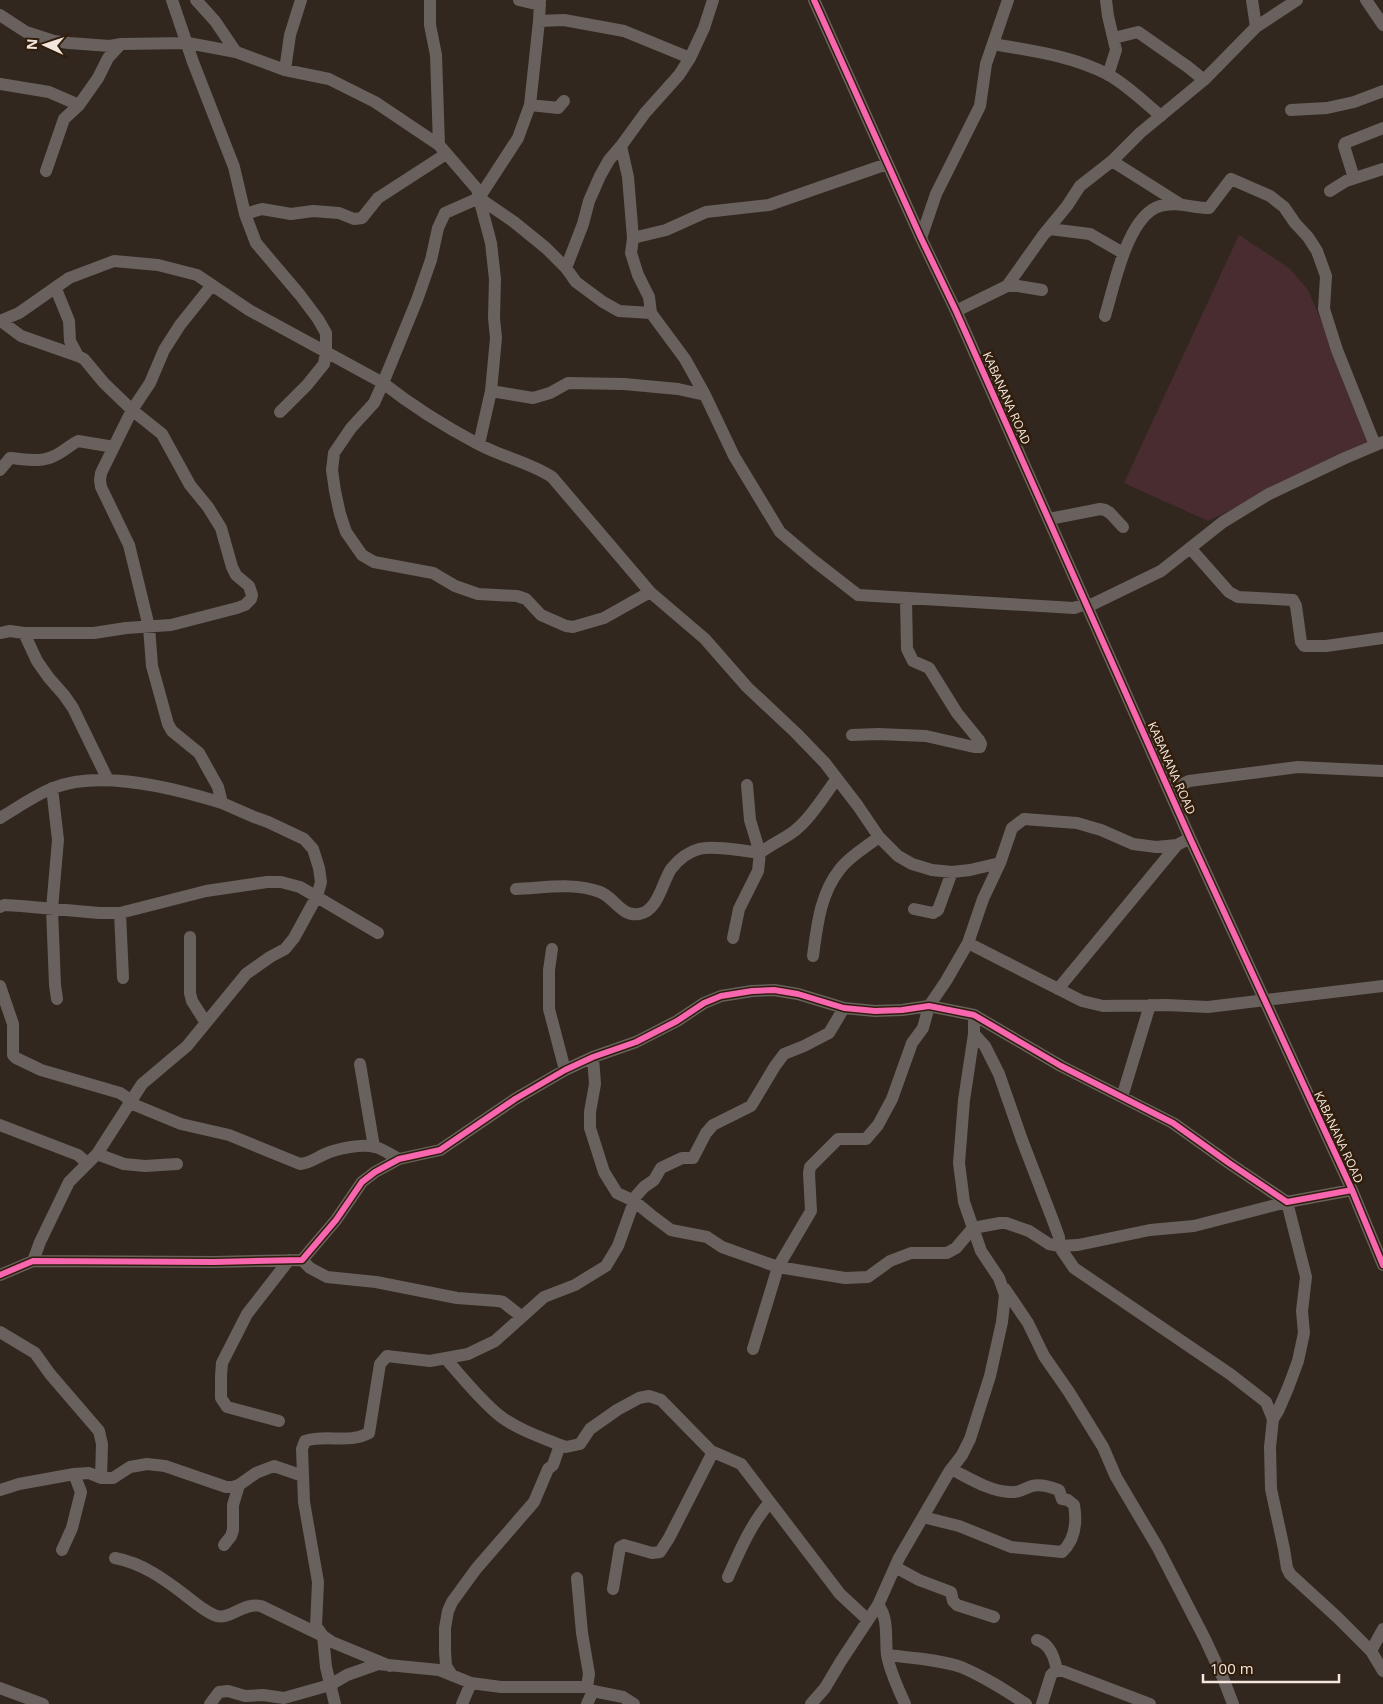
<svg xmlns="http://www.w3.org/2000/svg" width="1383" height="1704" viewBox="0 0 1383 1704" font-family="'Open Sans',sans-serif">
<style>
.green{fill:#482c30}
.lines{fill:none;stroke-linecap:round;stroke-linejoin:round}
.minor{stroke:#68615d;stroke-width:12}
.cycleway-casing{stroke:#301d0c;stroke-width:9}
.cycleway{stroke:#f766af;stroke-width:6}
.labels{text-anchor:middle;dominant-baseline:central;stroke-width:5;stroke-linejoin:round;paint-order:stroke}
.street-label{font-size:12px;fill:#f4e6dc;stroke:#301d0c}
</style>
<rect width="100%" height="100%" fill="#32271e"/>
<path class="green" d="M 1239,235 L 1289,268 L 1308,290 L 1373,441 L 1208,521 L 1124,483 Z"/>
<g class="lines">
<path class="minor" d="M 172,0 L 193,62 L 234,167 L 245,214 L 256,243 L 300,295 L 318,319 L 326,333 L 326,351 L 324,364 L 307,385 L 280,412
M 196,0 L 215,21 L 236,52 L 285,70 L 329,79 L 375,102 L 439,145 L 477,189 L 479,198 L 514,222 L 546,248 L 566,268 L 576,282 L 603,302 L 619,311 L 651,313 L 685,359 L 705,395 L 734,456 L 780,532 L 813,560 L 858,595 L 1074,608 L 1085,604
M 430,0 L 430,25 L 436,55 L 439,145
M 519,0 L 540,5
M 814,0 L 921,238 L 956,311 L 1190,838 L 1352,1190 L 1383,1265
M 1106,0 L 1108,16 L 1116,50 L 1108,75
M 1252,0 L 1256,27
M 1366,0 L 1383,25
M 0,15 L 26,32 L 54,41 L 69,43 L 110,46 L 121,44 L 188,43 L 236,52
M 539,21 L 564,20 L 624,31 L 690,58
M 1114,38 L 1138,32 L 1188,67 L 1204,80
M 993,44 C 1033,51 1073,56 1109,75 C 1128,86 1144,102 1161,116
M 285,70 L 290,35 L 301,0
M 0,84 L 49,92 L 79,105 L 98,78 L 108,58 L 121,44
M 530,105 L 558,108 L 564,101
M 1291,110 L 1327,108 L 1354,102 L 1383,91
M 621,146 L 628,177 L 633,238 L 631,253 L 638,275 L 649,297 L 651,313
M 1112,161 L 1180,204
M 46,171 L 64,119 L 79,105
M 1354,178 L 1344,146 L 1345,143 L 1383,128
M 1330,191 L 1346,181 L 1383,169
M 479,198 L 445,213 L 438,228 L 431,260 L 417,300 L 383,383 L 374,403 L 351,428 L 334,453 L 332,470 L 335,491 L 340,514 L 346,532 L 362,555 L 374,562 L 433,573 L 455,586 L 478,594 L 517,596 L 526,599 L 541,615 L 566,626 L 573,627 L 604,618 L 650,592
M 245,214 L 262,209 L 291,214 L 313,211 L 339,213 L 354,219 L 362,218 L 378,198 L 446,154
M 1044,234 L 1050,229 L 1090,234 L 1123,253
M 633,238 L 666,230 L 706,212 L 769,205 L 887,164
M 921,238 L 936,194 L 980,106 L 986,64 L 1008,0
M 566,268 L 583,224 L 589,201 L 600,176 L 609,160 L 621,146 L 645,113 L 679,75 L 690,58 L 704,28 L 713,0
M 1007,286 L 1018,286 L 1042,290
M 956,311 L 1007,286 L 1044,234 L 1067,206 L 1080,186 L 1112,161 L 1140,133 L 1204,80 L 1256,27 L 1297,0
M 1105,316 C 1114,287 1127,216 1160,206 C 1177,201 1192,208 1209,208 L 1231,179 L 1270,196 L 1284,207 L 1295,223 L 1308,237 L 1317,251 L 1326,276 L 1324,309 L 1337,350 L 1375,445
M 0,321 L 19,313 L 69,278 L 114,261 L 158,265 L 197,275 L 249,310 L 383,383 C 411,405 446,427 478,444 C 502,457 529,462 552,477 L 650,592 L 705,639 L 747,687 L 796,733 L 825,763 L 858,806 L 879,837 L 898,856 L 912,864 L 932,870 L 952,872 L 970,870 L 1000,863
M 1,321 L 21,336 L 78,356
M 491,391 L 533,398 L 550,393 L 568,383 L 624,384 L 678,389 L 705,395
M 479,444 L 491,391 L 496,338 L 494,318 L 495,279 L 491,243 L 479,198 L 518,138 L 530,105 L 539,21 L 540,0
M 0,470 L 10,458 C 25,459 41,463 54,456 C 63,452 70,445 78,441 L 108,446 L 113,449
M 1049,519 L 1100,509 L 1105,510 L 1110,513 L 1123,527
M 1191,549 L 1229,592 L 1238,597 L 1293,600 L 1296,606 L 1301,642 L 1304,646 L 1326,646 L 1383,638
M 1087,607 L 1161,571 L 1223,522 L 1269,494 L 1345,458 L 1383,442
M 0,633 L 10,631 L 24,633 L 94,633 L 126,628 L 171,625 L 237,608 L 245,605 L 251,599 L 252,595 L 249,586 L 236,575 L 232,567 L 221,528 L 208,507 L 190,485 L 162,434 L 132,410 L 104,383 L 84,359 L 78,356 L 70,341 L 69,321 L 56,289
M 24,633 L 37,661 L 49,678 L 64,695 L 73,708 L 108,780
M 852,735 L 878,734 L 926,736 L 974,747 L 980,747 L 981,744 L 979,740 L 957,713 L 929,668 L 913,661 L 907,649 L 906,599
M 52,788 L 58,840 L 52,909 L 55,985 L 57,999
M 1169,790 L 1189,781 L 1298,767 L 1383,771
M 0,818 C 17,808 35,795 53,788 C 101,769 174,788 222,803
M 516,889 C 544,888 573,882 600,892 C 614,897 621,917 639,914 C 658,911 662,883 671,869 C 678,860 688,852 699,849 C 712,845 745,851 760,853 C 772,843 788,838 799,827 C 813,815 825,794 836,780
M 0,907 L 4,905 L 21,906 L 99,913 L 120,913 L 206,891 L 267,882 L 281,882 L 300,887 L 378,933
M 914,909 L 933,913 L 938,910 L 952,872
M 120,913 L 123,978
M 190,937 L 190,993 L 192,1001 L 206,1023
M 733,938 L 739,909 L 758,871 L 760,853 L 750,820 L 747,785
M 968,943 L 1082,1001 L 1103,1006 L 1166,1005 L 1208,1007 L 1383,986
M 552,949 L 549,970 L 549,1009 L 565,1070
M 813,956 C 817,926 820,894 840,869 C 850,856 866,847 879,837
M 0,986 L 13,1024 L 13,1055 L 16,1058 L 41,1070 L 120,1093 L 126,1097 L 130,1103 L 181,1124 L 229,1135 L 300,1164 C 310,1163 316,1158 325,1154 C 336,1149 363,1143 375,1147 C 383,1149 391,1155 399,1159
M 1058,989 L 1177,845
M 974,1034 L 985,1046 L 999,1074 L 1022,1140 L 1052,1218 L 1059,1237 L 1059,1246 L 1074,1268 L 1230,1374 L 1266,1402 L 1273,1419
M 593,1057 L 595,1084 L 590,1112 L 590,1128 L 604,1172 L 617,1193 L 634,1201 L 651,1215 L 671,1230 L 707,1237 L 722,1247 L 778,1267 L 845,1278 L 868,1277 L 890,1261 L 911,1253 L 947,1253 L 956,1248 L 973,1228 L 1000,1223 L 1006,1223 L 1029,1231 L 1049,1244 L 1059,1246 L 1078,1245 L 1150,1230 L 1194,1226 L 1287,1202 L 1306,1277 L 1302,1311 L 1304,1333 L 1298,1361 L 1288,1388 L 1278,1411 L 1273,1419 L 1270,1447 L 1271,1489 L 1284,1549 L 1287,1568 L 1290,1574 L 1338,1618 L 1371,1651 L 1383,1671
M 360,1064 L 374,1147
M 1122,1097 L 1150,1005
M 0,1125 L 78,1155 L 87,1163
M 97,1154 L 124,1164 L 145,1166 L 177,1164
M 302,1260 L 310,1268 L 327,1277 L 376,1282 L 457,1298 L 498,1301 L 503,1302 L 522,1317
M 33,1261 L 40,1242 L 69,1182 L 97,1154 L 142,1084 L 187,1046 L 246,974 L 270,957 L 285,949 L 294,938 L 317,896 L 321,882 L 319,868 L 313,849 L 304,839 L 268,822 L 254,817 L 222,803 L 218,787 L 199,753 L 172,731 L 168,724 L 152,666 L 149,627 L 129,545 L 101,487 L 100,480 L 101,473 L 132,410 L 150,383 L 164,350 L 180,325 L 212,285
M 0,1275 L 33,1261 L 214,1262 L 302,1260 L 336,1220 L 362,1182 L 375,1172 L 399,1159 L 440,1150 L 515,1099 L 565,1070 L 593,1057 L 636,1042 L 677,1021 L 704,1003 L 721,996 L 752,991 L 774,990 L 798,994 L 844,1008 L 875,1011 L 902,1010 L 929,1006 L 974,1015 L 1061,1066 L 1173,1123 L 1229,1163 L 1287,1202 L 1352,1190
M 1005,1289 L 1028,1323 L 1044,1356 L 1069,1392 L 1103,1447 L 1116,1477 L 1158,1548 L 1205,1639 L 1223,1678 L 1233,1704
M 0,1332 L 35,1353 L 50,1374 L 99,1431 L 102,1444 L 101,1478
M 753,1349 L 778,1267 L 811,1211 L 809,1173 L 810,1167 L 838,1139 L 866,1139 L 878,1125 L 892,1099 L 912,1043 L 923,1028 L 929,1006 L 946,981 L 968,943 L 983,899 L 1000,863 L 1012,828 L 1024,819 L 1077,823 L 1101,830 L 1133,844 L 1156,847 L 1177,845 L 1190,838
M 446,1359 C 463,1378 480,1400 500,1416 C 517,1429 540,1437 560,1445 L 566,1447 L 580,1444 L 590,1429 L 617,1410 L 639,1398 L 649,1396 L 661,1400 L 711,1451 L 741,1464 L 840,1594 L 868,1620
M 279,1421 L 227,1407 L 221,1398 L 221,1376 L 222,1363 L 247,1314 L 289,1260
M 0,1490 L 19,1484 L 74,1474 L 89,1473 L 101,1478 L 113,1478 L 130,1467 L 147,1464 L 165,1466 L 226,1487 L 233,1487 L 239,1485 L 256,1473 L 274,1466 L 303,1476
M 923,1517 L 959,1526 L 1011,1547 L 1062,1552 C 1075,1540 1077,1522 1074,1505 L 1068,1500 L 1062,1499 L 1059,1490 C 1051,1487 1039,1484 1032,1486 C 1022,1489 1021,1493 1009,1492 C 989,1491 969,1478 951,1469
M 224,1545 L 231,1536 L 233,1530 L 233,1505 L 239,1485
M 62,1550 L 72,1528 L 81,1492 L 74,1474
M 115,1558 C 142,1563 164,1579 185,1595 C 195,1603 203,1610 214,1615 C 229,1622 242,1602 261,1606 L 323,1636 L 326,1667 L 335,1704
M 895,1567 L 919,1580 L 951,1592 L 953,1601 L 957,1605 L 994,1617
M 728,1577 C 740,1550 751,1524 770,1502
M 577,1578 L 582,1633 L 589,1674 L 587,1687
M 613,1589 L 620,1547 L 624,1545 L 652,1553 L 660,1552 L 669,1538 L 713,1452
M 878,1605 C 889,1618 885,1639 887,1655 C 890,1672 898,1688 905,1704
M 1037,1640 C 1051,1644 1055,1659 1057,1671
M 1371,1651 L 1383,1629
M 887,1655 C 911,1658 938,1659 961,1667 C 985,1677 1005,1690 1026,1704
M 390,1666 L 332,1642 L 323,1636 L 316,1626 L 318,1582 L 304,1502 L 302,1449 L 305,1441 C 326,1434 349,1444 369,1433 L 380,1364 L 387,1356 L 430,1361 L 468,1354 L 495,1341 L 544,1297 L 575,1285 L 606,1266 L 618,1246 L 636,1196 L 644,1187 L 654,1180 L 661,1168 L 682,1158 L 693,1158 L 706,1133 L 713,1125 L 751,1106 L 775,1066 L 784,1054 L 804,1046 L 829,1033 L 844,1008
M 452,1675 L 446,1666 L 445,1651 L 445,1628 L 448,1611 L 452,1602 L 476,1569 L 534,1502 L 548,1469 L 553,1465 L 560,1445
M 0,1688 L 43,1704
M 210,1704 L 219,1692 L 228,1691 L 245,1696 L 263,1695 L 284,1698 L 330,1685 L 347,1675 L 378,1664 L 439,1670 L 471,1683 L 501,1687 L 587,1687 L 593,1691 L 623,1697 L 634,1704
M 462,1704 L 471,1683
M 587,1704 L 593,1691
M 811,1704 L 825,1688 L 841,1661 L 878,1605 L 899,1558 L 949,1472 L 962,1455 L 970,1439 L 990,1376 L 1002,1322 L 1005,1295 L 999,1278 L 981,1251 L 964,1202 L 959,1163 L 964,1100 L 974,1034 L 974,1015
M 1042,1704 L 1051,1675 L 1055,1671 L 1063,1671 L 1150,1704"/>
<defs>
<path id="cycleway" d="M 814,0 L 921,238 L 956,311 L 1190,838 L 1352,1190 L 1383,1265
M 0,1275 L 33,1261 L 214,1262 L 302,1260 L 336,1220 L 362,1182 L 375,1172 L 399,1159 L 440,1150 L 515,1099 L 565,1070 L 593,1057 L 636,1042 L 677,1021 L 704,1003 L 721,996 L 752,991 L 774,990 L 798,994 L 844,1008 L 875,1011 L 902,1010 L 929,1006 L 974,1015 L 1061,1066 L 1173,1123 L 1229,1163 L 1287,1202 L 1352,1190"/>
</defs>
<use href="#cycleway" class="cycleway-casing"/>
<use href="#cycleway" class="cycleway"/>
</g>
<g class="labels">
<g class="street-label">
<text transform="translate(1007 398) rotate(66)">KABANANA ROAD</text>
<text transform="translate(1172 768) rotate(66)">KABANANA ROAD</text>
<text transform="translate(1339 1137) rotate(65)">KABANANA ROAD</text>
</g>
</g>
<g transform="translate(45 45) rotate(273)" stroke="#301d0c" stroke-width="4" paint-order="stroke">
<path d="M0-4L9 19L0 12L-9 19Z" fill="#f4e6dc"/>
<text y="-8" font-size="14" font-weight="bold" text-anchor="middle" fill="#f4e6dc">N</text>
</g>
<path d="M1203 1674v8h136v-8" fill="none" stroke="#f4e6dc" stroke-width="2.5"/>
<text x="1210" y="1674" font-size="15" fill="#f4e6dc" stroke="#301d0c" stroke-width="4" paint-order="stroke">100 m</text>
</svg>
